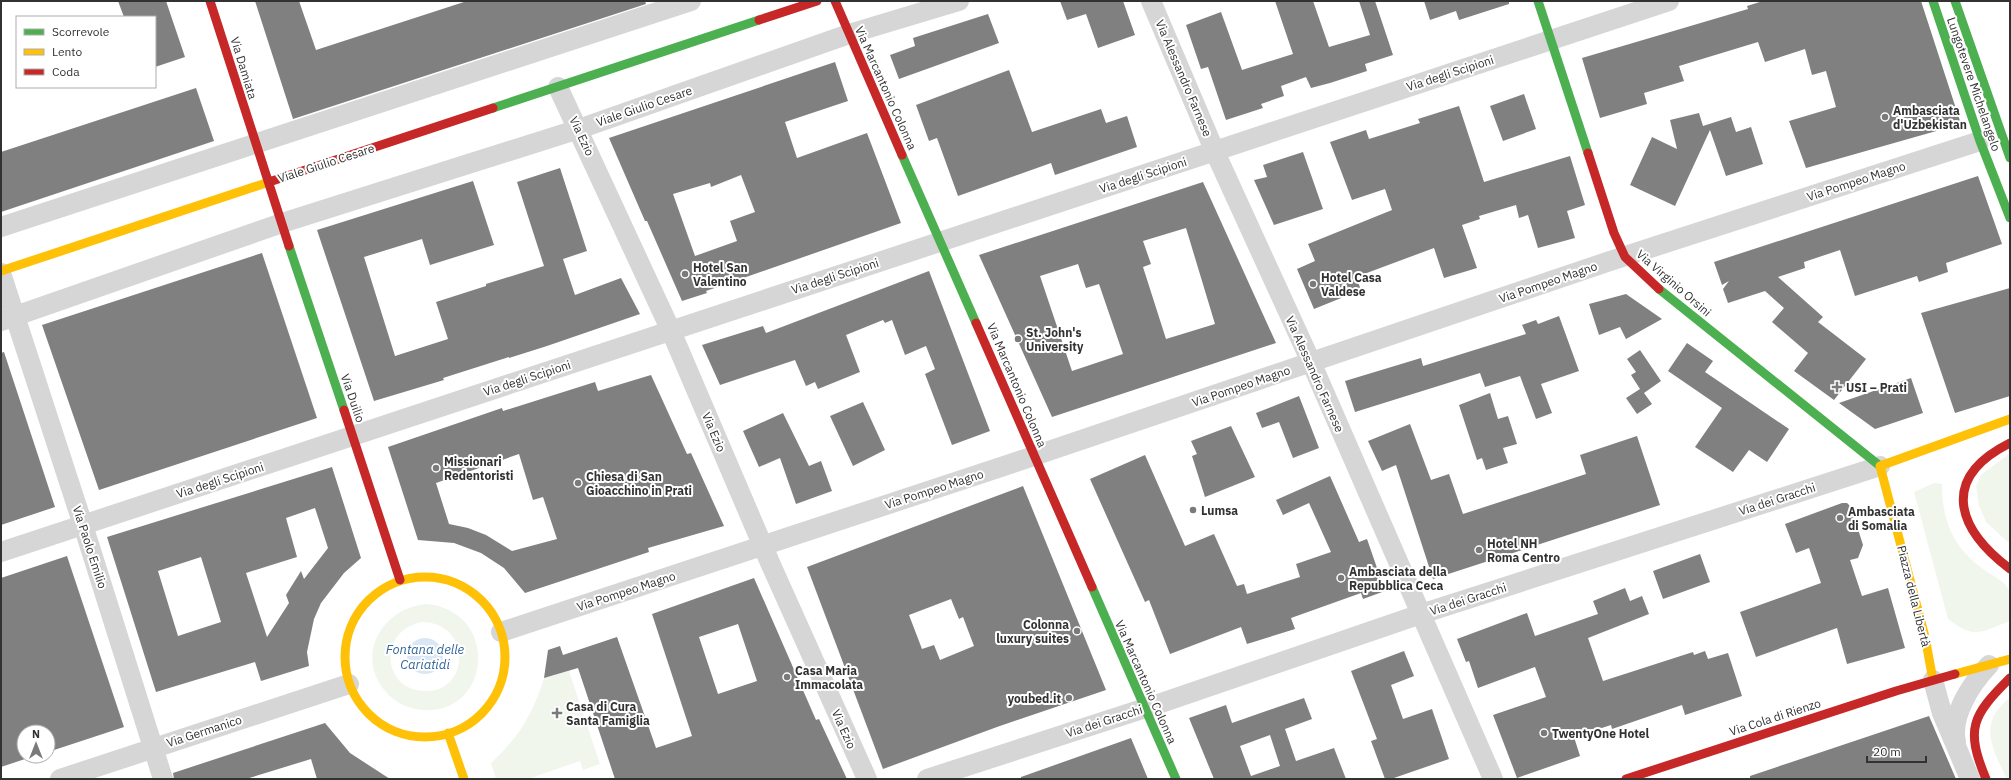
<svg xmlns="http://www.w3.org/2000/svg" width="2011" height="780" viewBox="0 0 2011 780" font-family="'IBM Plex Sans',sans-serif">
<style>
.green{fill:#f1f6ed;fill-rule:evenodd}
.water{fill:#dbe7f4}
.building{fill:#808080;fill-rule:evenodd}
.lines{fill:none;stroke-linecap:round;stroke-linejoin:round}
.street{stroke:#d6d6d6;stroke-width:20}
.fast{stroke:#4caf50;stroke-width:9}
.slow{stroke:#ffc107;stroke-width:9}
.jam{stroke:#c62828;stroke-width:9}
.poi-dot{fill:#7a7a7a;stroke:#fff;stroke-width:1.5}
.labels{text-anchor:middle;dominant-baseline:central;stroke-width:4;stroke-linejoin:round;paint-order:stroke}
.street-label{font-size:12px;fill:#323232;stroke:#fff}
.poi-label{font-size:12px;font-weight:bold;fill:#323232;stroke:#fff;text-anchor:start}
.water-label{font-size:13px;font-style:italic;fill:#37689d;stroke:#fff}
</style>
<rect width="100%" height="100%" fill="#fff"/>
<path class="green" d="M 2010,453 L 2010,544 L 1986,522 L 1979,506 L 1976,486 L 1981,475 Z
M 1934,483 L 1942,484 C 1942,522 1954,549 1986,571 C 1995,577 2007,582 2010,593 C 2011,601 2010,613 2010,621 C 1980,632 1975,640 1948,619 L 1914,492 Z
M 426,604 C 500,610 492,715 423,710 C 409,709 395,703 386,692 C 354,656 382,608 426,604 ZM 423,622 C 472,624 470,692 425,691 C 381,690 378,629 423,622 Z
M 569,671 L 600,764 L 583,770 L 580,761 L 528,779 L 496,779 L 491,763 C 519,737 533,714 544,678 Z
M 2010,698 L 2010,779 L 2007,779 C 1996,756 1979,729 2001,706 C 2004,703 2006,700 2010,698 Z"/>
<path class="water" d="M407 656a18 18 0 1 1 36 0a18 18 0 1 1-36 0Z"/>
<path class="building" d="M 118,1 L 166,1 L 185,57 L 155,67 L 155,17 L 124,17 Z
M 255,1 L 299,1 L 316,50 L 467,1 L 645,1 L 646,4 L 293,119 Z
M 1060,1 L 1123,1 L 1135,35 L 1098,48 L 1086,14 L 1067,20 Z
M 1275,1 L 1313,1 L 1329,47 L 1370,35 L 1359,1 L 1375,1 L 1393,55 L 1365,64 L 1367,71 L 1330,83 L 1311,88 L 1306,77 L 1281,86 L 1284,96 L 1261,104 L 1263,108 L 1226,120 L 1208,67 L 1201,69 L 1186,25 L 1221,12 L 1242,70 L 1293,54 Z
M 1424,1 L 1509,1 L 1509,4 L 1459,20 L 1456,11 L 1430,20 Z
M 1763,1 L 1921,1 L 1961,124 L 1806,168 L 1789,121 L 1836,107 L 1826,71 L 1812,75 L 1805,49 L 1765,62 L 1758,42 L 1679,66 L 1684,81 L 1644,93 L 1647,104 L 1600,118 L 1582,58 L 1748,9 L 1747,6 Z
M 988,14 L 999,43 L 899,79 L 890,55 L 915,46 L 913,38 Z
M 835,62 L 848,101 L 785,122 L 797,158 L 867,133 L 901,223 L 706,291 L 707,293 L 682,301 L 647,221 L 645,221 L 609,138 ZM 741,175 L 755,212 L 730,221 L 737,241 L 695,256 L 673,194 L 710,183 L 711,187 Z
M 1009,70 L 1032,132 L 1101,109 L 1106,123 L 1127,116 L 1137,147 L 1055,175 L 1051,163 L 958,196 L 937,138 L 929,141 L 916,105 Z
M 196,88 L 214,141 L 1,212 L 1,152 Z
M 1524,94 L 1536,129 L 1503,141 L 1490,106 Z
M 1459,106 L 1484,182 L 1570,156 L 1585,205 L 1567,211 L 1575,238 L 1538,248 L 1528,215 L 1519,218 L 1516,205 L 1479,216 L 1480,219 L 1462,225 L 1477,268 L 1444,278 L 1434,248 L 1356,277 L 1361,290 L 1314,309 L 1297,269 L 1315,261 L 1308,244 L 1392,210 L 1385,189 L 1352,200 L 1330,142 L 1366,130 L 1369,139 L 1420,123 L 1418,119 Z
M 1699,113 L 1703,126 L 1731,117 L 1736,132 L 1751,127 L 1763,164 L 1726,176 L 1710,130 L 1675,206 L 1630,185 L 1652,137 L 1677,149 L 1670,120 Z
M 1303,152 L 1323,209 L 1274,225 L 1254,180 L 1267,177 L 1263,165 Z
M 560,168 L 587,251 L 563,259 L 575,295 L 621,278 L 640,314 L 547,346 L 509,358 L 509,357 L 443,378 L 444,380 L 374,401 L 317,230 L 473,181 L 494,245 L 430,265 L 422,239 L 364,257 L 395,356 L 448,339 L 436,302 L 486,286 L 486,284 L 544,266 L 517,182 Z
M 1978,176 L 2002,244 L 1946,263 L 1948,272 L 1919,282 L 1917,276 L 1855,296 L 1840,250 L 1804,262 L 1805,268 L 1778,277 L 1823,317 L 1818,322 L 1866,359 L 1834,400 L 1794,371 L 1808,353 L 1772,322 L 1784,308 L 1765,291 L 1728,303 L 1723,289 L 1729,281 L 1722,285 L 1714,262 Z
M 1203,182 L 1276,343 L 1052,417 L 979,255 ZM 1186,228 L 1215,324 L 1166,339 L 1143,267 L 1151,264 L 1143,241 ZM 1078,264 L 1086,288 L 1099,284 L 1123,354 L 1072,371 L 1040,276 Z
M 262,253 L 317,418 L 99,490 L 42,325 Z
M 929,271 L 990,431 L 952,445 L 925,374 L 935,369 L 926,346 L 905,355 L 892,320 L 885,323 L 883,320 L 846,335 L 860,372 L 818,389 L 815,382 L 806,386 L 795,360 L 720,385 L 702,345 L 763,326 L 766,333 Z
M 2010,288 L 2010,396 L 1955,413 L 1921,313 Z
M 1626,294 L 1662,319 L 1626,339 L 1620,327 L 1599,335 L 1589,304 Z
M 1559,316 L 1579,371 L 1541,384 L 1552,413 L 1536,419 L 1520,376 L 1485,387 L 1480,373 L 1355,412 L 1345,381 L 1421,358 L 1423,366 L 1526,334 L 1522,325 L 1536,320 L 1538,324 Z
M 1687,343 L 1713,361 L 1705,372 L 1789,429 L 1767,462 L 1749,450 L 1733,472 L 1695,447 L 1722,408 L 1668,371 Z
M 1640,350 L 1661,381 L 1644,393 L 1652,404 L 1637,414 L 1626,398 L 1640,389 L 1631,375 L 1636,372 L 1627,359 Z
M 4,352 L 55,507 L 1,525 L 1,353 Z
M 651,375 L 687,454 L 691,453 L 724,526 L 648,548 L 649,552 L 525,593 L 504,568 L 481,553 L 454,543 L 418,540 L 388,447 L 502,408 L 503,411 L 595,382 L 598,391 ZM 519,454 L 533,500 L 543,497 L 557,539 L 512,551 L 486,535 L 468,528 L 449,524 L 436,483 Z
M 1911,378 L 1923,413 L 1875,429 L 1839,403 Z
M 1490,393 L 1498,419 L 1508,416 L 1517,444 L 1503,448 L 1508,463 L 1486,470 L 1482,458 L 1477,460 L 1459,405 Z
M 1299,396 L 1319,448 L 1293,458 L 1279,422 L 1262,428 L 1256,413 Z
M 863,402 L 885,450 L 853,466 L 830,416 Z
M 783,413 L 809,466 L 821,461 L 832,491 L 796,504 L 780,458 L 759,467 L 743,431 Z
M 1410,424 L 1431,480 L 1449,474 L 1463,514 L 1586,474 L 1580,455 L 1637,436 L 1660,505 L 1433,579 L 1396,465 L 1382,471 L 1368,441 Z
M 1231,426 L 1255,477 L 1205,497 L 1192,456 L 1197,454 L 1191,441 Z
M 1145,455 L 1185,546 L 1214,534 L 1237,586 L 1244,584 L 1247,594 L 1300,577 L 1296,564 L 1331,552 L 1309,503 L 1283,515 L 1276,500 L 1330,476 L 1359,542 L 1367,539 L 1385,591 L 1363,599 L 1361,593 L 1291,618 L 1295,629 L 1247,644 L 1241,627 L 1170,654 L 1149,600 L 1145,602 L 1090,479 Z
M 332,467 L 361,558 L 344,573 L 321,603 L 314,619 L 307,652 L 309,666 L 261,681 L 255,662 L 156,692 L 107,537 ZM 315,508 L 328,548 L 304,579 L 301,571 L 286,595 L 289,603 L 267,637 L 246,573 L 297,557 L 286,518 ZM 201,557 L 221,622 L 178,636 L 158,571 Z
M 1023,486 L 1106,690 L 997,727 L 883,769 L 807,567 ZM 951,599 L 959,619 L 963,617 L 974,646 L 940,660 L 934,645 L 922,649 L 909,615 Z
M 1842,503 L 1847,503 L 1851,507 L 1863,545 L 1858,558 L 1850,560 L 1862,596 L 1888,588 L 1905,648 L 1847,664 L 1837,628 L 1756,657 L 1740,612 L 1821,583 L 1809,548 L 1796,553 L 1785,524 Z
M 1700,554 L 1710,582 L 1663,599 L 1653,571 Z
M 67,556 L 124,727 L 48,752 L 48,732 L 24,732 L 24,756 L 34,756 L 1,767 L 1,578 Z
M 754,578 L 816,720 L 819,719 L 847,779 L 615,779 L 578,668 L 544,678 L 548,650 L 560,646 L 563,655 L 617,637 L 656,748 L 692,736 L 652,614 ZM 738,624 L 757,681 L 718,694 L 699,637 Z
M 1625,588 L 1630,601 L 1642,596 L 1649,614 L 1588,638 L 1603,681 L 1693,652 L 1694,655 L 1705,651 L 1708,659 L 1728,653 L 1742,696 L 1685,715 L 1682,705 L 1612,729 L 1611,725 L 1574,737 L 1580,756 L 1517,778 L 1493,715 L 1546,697 L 1535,667 L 1478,688 L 1469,661 L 1466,662 L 1457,639 L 1527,613 L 1535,636 L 1598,614 L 1593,601 Z
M 1404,651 L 1414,676 L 1391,685 L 1403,719 L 1432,709 L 1449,759 L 1391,779 L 1385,779 L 1371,741 L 1377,739 L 1351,671 Z
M 1304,698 L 1312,719 L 1285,729 L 1296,761 L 1334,748 L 1346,779 L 1214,779 L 1189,718 L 1226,705 L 1232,723 ZM 1270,735 L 1280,766 L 1251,776 L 1240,746 Z
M 1929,716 L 1956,779 L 1750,779 L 1750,776 Z
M 325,723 L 350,753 L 390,779 L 317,779 L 311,759 L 246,779 L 174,779 L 173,773 Z
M 1131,738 L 1148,779 L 1021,779 L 1021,777 Z"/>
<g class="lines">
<path class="street" d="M 1151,1 L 1215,152 L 1311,362 L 1493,779
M 558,87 L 671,331 L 771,565 L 867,779
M 1,227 L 691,1
M 1,273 L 83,525 L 163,779
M 1,321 L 282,223 L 579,129 L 849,34 L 959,1
M 1,552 L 1669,1
M 501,632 L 1004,466 L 1607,262 L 1980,141
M 1933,680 L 1942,713 L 1970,779
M 1956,742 C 1950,715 1972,683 1989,665
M 60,779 L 349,684
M 927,779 L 1164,702 L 1421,614 L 1880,466"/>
<path class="fast" d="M 1538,1 L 1588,153
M 1933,1 L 1980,141 L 2010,218
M 1955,1 L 2010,158
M 493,108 L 759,20
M 902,155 L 976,323
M 289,246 L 344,410
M 1659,289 L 1880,466
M 1092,587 L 1176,779"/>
<path class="slow" d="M 1,271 L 272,181
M 1880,466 L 1925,637 L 1933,680
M 1880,466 L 2010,419
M345 657a80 80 0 1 1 160 0a80 80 0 1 1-160 0Z
M 1955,674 L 2010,659
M 448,733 L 464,779"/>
<path class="jam" d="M 210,1 L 289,246
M 835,1 L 902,155
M 759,20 L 817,1
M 1588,153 L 1614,233 L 1625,257 L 1659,289
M 272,181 L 493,108
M 976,323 L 1092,587
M 344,410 L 400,580
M 2010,443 C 1940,478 1956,528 2010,569
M 1626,779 L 1896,691 L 1955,674
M 1986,779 C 1965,728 1972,716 2010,678"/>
</g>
<g class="poi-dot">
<circle cx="1885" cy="117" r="4"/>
<circle cx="685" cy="274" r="4"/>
<circle cx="1313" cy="284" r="4"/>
<circle cx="1018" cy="339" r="4"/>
<path d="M1835 381h4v4h4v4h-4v4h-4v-4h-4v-4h4z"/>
<circle cx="436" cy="468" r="4"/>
<circle cx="578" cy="483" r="4"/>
<circle cx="1193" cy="510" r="4"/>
<circle cx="1840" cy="518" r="4"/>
<circle cx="1479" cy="550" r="4"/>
<circle cx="1341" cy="578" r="4"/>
<circle cx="1077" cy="631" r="4"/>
<circle cx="787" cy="677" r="4"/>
<circle cx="1069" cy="698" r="4"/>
<path d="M555 707h4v4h4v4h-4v4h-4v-4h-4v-4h4z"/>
<circle cx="1544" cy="733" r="4"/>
</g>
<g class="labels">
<g class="street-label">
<text transform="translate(244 68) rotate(73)">Via Damiata</text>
<text transform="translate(1450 73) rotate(-18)">Via degli Scipioni</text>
<text transform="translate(1184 78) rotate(67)">Via Alessandro Farnese</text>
<text transform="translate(1974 84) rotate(71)">Lungotevere Michelangelo</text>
<text transform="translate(886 88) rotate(66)">Via Marcantonio Colonna</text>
<text transform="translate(644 106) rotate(-19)">Viale Giulio Cesare</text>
<text transform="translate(582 136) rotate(65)">Via Ezio</text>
<text transform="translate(326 163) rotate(-18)">Viale Giulio Cesare</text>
<text transform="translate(1143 175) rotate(-18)">Via degli Scipioni</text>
<text transform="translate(1856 181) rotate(-18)">Via Pompeo Magno</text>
<text transform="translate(835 276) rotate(-18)">Via degli Scipioni</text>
<text transform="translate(1548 282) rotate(-19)">Via Pompeo Magno</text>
<text transform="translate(1674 283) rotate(41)">Via Virginio Orsini</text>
<text transform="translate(1315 374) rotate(66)">Via Alessandro Farnese</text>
<text transform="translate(527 378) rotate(-18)">Via degli Scipioni</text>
<text transform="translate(1017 385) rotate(67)">Via Marcantonio Colonna</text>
<text transform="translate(1241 386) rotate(-19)">Via Pompeo Magno</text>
<text transform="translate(353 398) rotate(71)">Via Duilio</text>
<text transform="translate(714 432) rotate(67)">Via Ezio</text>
<text transform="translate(220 480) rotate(-18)">Via degli Scipioni</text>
<text transform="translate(934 489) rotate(-18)">Via Pompeo Magno</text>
<text transform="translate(1777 499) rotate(-18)">Via dei Gracchi</text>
<text transform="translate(90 547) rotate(72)">Via Paolo Emilio</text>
<text transform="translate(626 591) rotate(-18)">Via Pompeo Magno</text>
<text transform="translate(1914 596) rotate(76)">Piazza della Libertà</text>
<text transform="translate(1468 599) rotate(-18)">Via dei Gracchi</text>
<text transform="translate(1146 682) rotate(66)">Via Marcantonio Colonna</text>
<text transform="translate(1775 717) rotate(-18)">Via Cola di Rienzo</text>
<text transform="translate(1104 721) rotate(-18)">Via dei Gracchi</text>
<text transform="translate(844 729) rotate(66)">Via Ezio</text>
<text transform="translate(204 731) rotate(-18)">Via Germanico</text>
</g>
<g class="poi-label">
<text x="1893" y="110">Ambasciata<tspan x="1893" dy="14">d'Uzbekistan</tspan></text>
<text x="693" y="267">Hotel San<tspan x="693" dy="14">Valentino</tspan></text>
<text x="1321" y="277">Hotel Casa<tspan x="1321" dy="14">Valdese</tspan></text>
<text x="1026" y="332">St. John's<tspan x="1026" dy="14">University</tspan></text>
<text x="1846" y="387">USI – Prati</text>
<text x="444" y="461">Missionari<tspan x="444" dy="14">Redentoristi</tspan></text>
<text x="586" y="476">Chiesa di San<tspan x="586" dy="14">Gioacchino in Prati</tspan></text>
<text x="1201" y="510">Lumsa</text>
<text x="1848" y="511">Ambasciata<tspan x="1848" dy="14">di Somalia</tspan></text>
<text x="1487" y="543">Hotel NH<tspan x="1487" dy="14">Roma Centro</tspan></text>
<text x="1349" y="571">Ambasciata della<tspan x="1349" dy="14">Repubblica Ceca</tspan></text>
<text x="1069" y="624" text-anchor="end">Colonna<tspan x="1069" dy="14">luxury suites</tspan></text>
<text x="795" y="670">Casa Maria<tspan x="795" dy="14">Immacolata</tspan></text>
<text x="1061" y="698" text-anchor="end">youbed.it</text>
<text x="566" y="706">Casa di Cura<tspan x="566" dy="14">Santa Famiglia</tspan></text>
<text x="1552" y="733">TwentyOne Hotel</text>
</g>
<g class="water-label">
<text x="425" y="649">Fontana delle<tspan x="425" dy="15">Cariatidi</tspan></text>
</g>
</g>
<rect width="2011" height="780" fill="none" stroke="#323232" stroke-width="4"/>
<rect x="16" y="16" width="140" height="72" fill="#ffffff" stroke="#adadad"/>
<rect x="24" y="29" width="20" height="6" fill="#4caf50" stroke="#adadad"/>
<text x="52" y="36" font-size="12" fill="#323232">Scorrevole</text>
<rect x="24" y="49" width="20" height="6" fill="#ffc107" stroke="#adadad"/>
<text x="52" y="56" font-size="12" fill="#323232">Lento</text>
<rect x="24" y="69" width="20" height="6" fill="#c62828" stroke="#adadad"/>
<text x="52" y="76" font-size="12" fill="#323232">Coda</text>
<g transform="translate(36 744)"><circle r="19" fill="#ffffff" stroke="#adadad"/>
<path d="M0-3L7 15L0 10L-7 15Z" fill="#7a7a7a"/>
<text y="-6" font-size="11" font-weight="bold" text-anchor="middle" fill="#323232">N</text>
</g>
<path d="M1867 756v6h59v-6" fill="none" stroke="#323232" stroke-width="2"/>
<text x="1873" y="756" font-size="12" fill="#323232" stroke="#ffffff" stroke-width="3" paint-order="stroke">20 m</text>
</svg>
